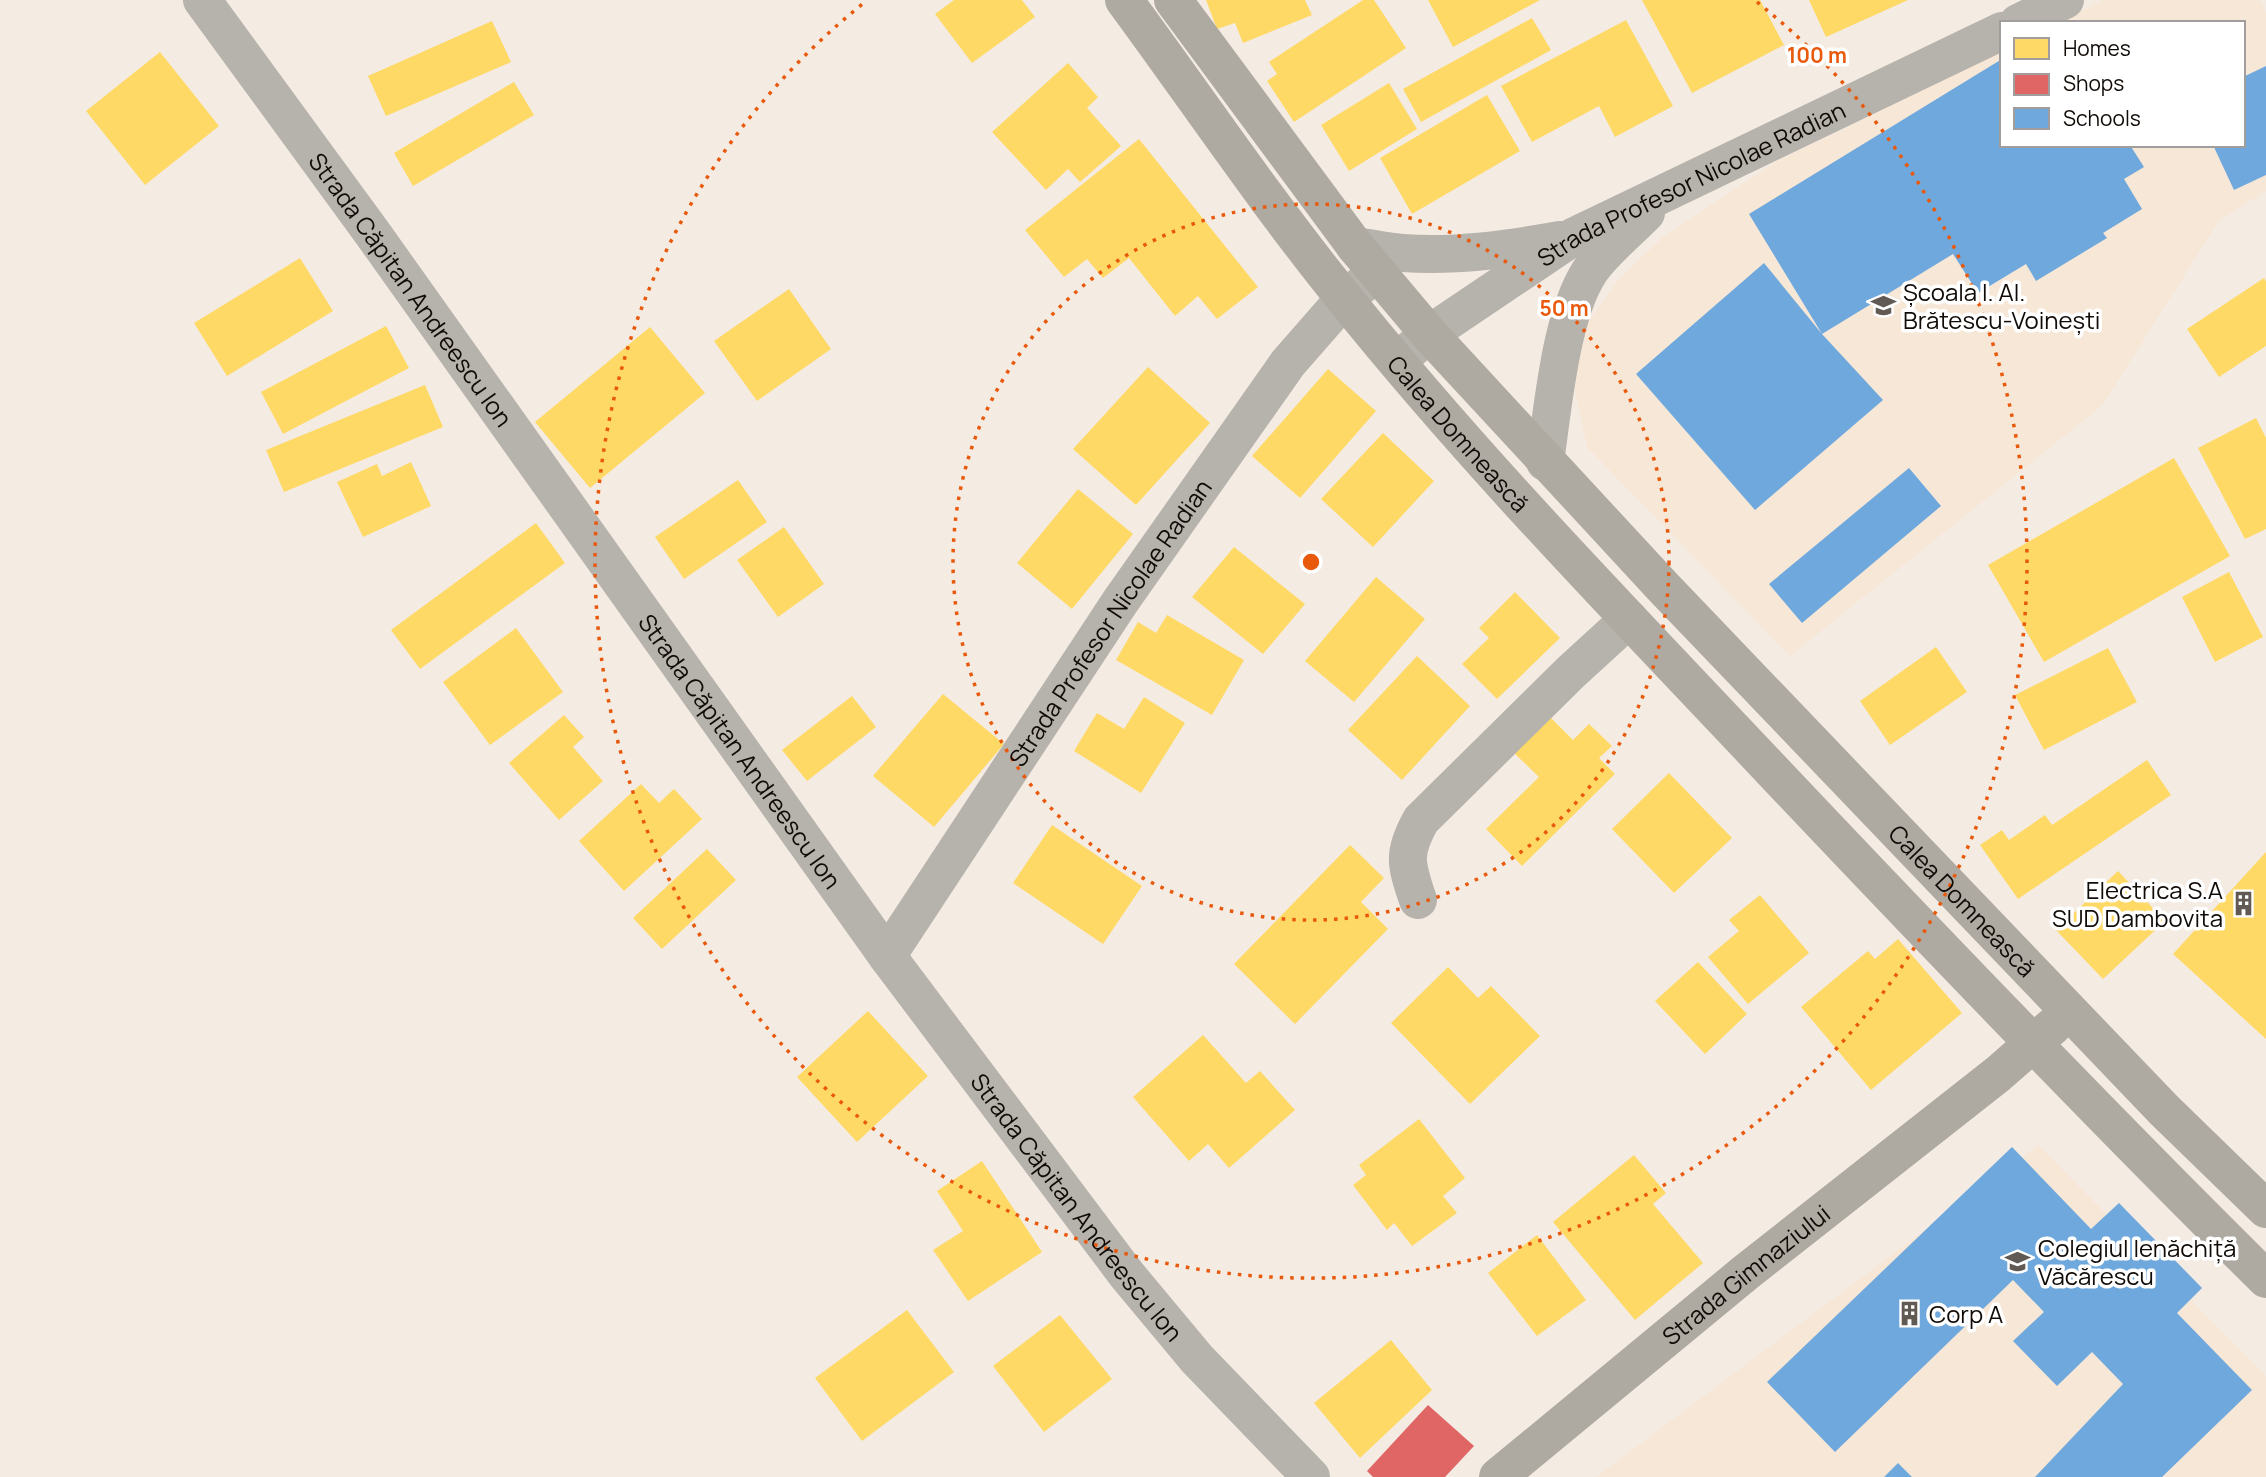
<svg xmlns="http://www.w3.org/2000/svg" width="2266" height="1477" viewBox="0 0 2266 1477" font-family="Manrope,sans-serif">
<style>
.built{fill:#f7e7d7}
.homes{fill:#ffd966}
.shops{fill:#e06666}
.schools{fill:#6fa8dc}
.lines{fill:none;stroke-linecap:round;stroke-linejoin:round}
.minor{stroke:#b6b2ac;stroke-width:38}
.tertiary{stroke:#b6b2ac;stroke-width:38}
.primary{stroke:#aeaaa2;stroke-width:38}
.ring{fill:none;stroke:#e8590c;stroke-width:3.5;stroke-dasharray:3.5 7}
.labels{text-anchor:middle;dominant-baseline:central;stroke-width:7;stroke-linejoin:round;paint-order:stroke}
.street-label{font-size:24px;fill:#110b07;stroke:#fff}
.poi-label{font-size:24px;fill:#110b07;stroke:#fff;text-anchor:start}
.centre{fill:#e8590c;stroke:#fff;stroke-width:3.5}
.ring-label{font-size:21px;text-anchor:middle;font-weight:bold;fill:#e8590c;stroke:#fff;stroke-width:7;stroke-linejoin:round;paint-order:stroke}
</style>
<rect width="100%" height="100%" fill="#f4ebe3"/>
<path class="built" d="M 2103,0 L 2260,0 L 2266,12 L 2266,191 L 2219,221 L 2102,406 L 1790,656 L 1587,447 L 1575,391 L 1580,333 L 1620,278 L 1664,236 L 1774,163 L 2002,50 L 2002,145 L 2243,145 L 2243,23 L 2057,23 Z
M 2038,1145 L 2266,1376 L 2266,1477 L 1596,1477 Z"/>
<path class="homes" d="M 954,0 L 1022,0 L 1035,17 L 972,63 L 935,14 Z
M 1206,0 L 1305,0 L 1312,15 L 1243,43 L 1235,23 L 1217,29 Z
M 1363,0 L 1374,0 L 1406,48 L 1294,122 L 1267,81 L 1277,74 L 1269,62 Z
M 1428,0 L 1540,0 L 1453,47 Z
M 1642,0 L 1760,0 L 1784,45 L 1692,93 Z
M 1809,0 L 1908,0 L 1826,37 Z
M 1532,18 L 1551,50 L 1421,122 L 1403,89 Z
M 1626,20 L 1673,106 L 1615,137 L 1599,106 L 1532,142 L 1501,86 Z
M 492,21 L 511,62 L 386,116 L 368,76 Z
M 160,52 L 219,126 L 145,185 L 86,111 Z
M 1068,63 L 1098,97 L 1087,108 L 1121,146 L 1080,182 L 1068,169 L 1046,190 L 992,132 Z
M 514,82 L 534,115 L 413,186 L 394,153 Z
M 1389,83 L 1417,129 L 1349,171 L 1321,125 Z
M 1487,95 L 1520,151 L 1412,214 L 1380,158 Z
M 1139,139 L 1258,287 L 1217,319 L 1198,296 L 1175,316 L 1129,258 L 1103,278 L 1087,259 L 1064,277 L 1025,230 Z
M 300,258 L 333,311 L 227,376 L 194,323 Z
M 2264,278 L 2266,281 L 2266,346 L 2219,377 L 2187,329 Z
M 789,289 L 831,349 L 757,401 L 714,341 Z
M 386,326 L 409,368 L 283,434 L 261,392 Z
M 650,327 L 705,393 L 590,488 L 535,422 Z
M 1148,367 L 1210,423 L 1136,505 L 1073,449 Z
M 1328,369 L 1376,411 L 1300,498 L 1252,456 Z
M 425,385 L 443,427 L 284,492 L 266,450 Z
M 2256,418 L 2266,438 L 2266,529 L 2245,539 L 2198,448 Z
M 1383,433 L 1434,481 L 1373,547 L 1321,499 Z
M 2174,458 L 2230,556 L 2044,662 L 1988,565 Z
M 411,462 L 431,506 L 363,537 L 337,482 L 377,464 L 382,476 Z
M 738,480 L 767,522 L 684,579 L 655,537 Z
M 1078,489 L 1133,534 L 1072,609 L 1017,563 Z
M 536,523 L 565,563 L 420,669 L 391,630 Z
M 784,527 L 824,584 L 778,617 L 737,560 Z
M 1234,547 L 1305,604 L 1263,654 L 1192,597 Z
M 2229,572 L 2263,637 L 2215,662 L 2182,597 Z
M 1376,577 L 1425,619 L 1354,702 L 1305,661 Z
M 1515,592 L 1560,638 L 1497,699 L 1462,664 L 1489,638 L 1479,628 Z
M 1167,615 L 1244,660 L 1212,715 L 1116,660 L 1138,622 L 1156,633 Z
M 516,628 L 563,692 L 490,745 L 443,682 Z
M 1936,647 L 1967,692 L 1890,745 L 1860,701 Z
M 2108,648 L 2137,702 L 2044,750 L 2015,695 Z
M 1417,656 L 1470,706 L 1402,780 L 1348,730 Z
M 943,694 L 1004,744 L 934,827 L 873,776 Z
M 852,696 L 876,727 L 807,781 L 782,750 Z
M 1144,697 L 1185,723 L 1141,793 L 1074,751 L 1097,713 L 1124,729 Z
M 564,715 L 584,737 L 573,747 L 603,781 L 559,820 L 509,763 Z
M 1550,717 L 1573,740 L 1589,724 L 1612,746 L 1599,758 L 1615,774 L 1522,866 L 1486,829 L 1539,777 L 1514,753 Z
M 2147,760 L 2171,795 L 2018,899 L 1980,845 L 2002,830 L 2009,840 L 2045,815 L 2052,825 Z
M 1669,773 L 1732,838 L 1674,893 L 1612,829 Z
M 641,784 L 659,803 L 674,789 L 702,819 L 624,891 L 579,841 Z
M 1052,825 L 1142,886 L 1103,944 L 1013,883 Z
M 1350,845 L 1384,878 L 1361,902 L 1388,929 L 1295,1024 L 1234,964 Z
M 707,849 L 736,880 L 662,949 L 633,918 Z
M 2266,852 L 2266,1039 L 2173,954 Z
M 2118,871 L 2165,921 L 2103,979 L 2056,930 Z
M 1760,895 L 1809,953 L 1748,1004 L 1708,957 L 1739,931 L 1729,920 Z
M 1898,939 L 1962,1013 L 1871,1090 L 1801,1007 L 1868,951 L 1875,959 Z
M 1698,962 L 1747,1014 L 1705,1054 L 1655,1001 Z
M 1448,967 L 1478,998 L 1491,986 L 1540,1036 L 1470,1104 L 1391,1023 Z
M 868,1011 L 928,1076 L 857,1142 L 797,1077 Z
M 1203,1035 L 1246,1083 L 1260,1071 L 1295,1110 L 1229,1168 L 1208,1144 L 1189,1161 L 1133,1097 Z
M 1419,1119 L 1465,1178 L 1443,1196 L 1457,1213 L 1412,1246 L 1394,1223 L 1387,1230 L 1353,1185 L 1366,1175 L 1359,1165 Z
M 1634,1155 L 1666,1193 L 1653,1204 L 1703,1263 L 1635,1320 L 1553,1222 Z
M 982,1161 L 1042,1252 L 968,1301 L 933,1250 L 963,1231 L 937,1191 Z
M 1537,1235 L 1586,1300 L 1537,1336 L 1488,1273 Z
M 907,1310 L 954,1372 L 862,1441 L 815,1378 Z
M 1060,1315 L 1112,1379 L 1044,1432 L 993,1366 Z
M 1391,1340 L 1432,1390 L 1360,1458 L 1314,1403 Z"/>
<path class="shops" d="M 1428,1405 L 1474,1446 L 1445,1477 L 1373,1477 L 1367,1471 Z"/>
<path class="schools" d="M 2002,59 L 2002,145 L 2130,145 L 2144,167 L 2124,179 L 2142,209 L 2103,233 L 2107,238 L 2036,281 L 2026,264 L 1978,293 L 1953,254 L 1822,334 L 1749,214 Z
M 2266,66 L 2266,175 L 2234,190 L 2213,145 L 2243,145 L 2243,114 L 2245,113 L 2243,77 Z
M 1764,263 L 1822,334 L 1883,400 L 1755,510 L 1636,374 Z
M 1909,468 L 1941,506 L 1802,623 L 1769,584 Z
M 2012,1147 L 2091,1229 L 2119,1203 L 2202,1288 L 2177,1313 L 2252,1390 L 2162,1477 L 2035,1477 L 2123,1384 L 2092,1352 L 2057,1386 L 2013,1341 L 2044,1312 L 2013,1280 L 1835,1452 L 1767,1382 Z
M 1898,1463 L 1912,1477 L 1884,1477 Z"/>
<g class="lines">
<g class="minor">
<path id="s1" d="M 202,0 L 373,234 L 887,956 L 1127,1275 L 1197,1359 L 1311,1477"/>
<path d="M 1418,900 C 1406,864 1402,854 1421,820 L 1571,672 L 1629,619"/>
<path id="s2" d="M 887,956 L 1120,602 L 1288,363 L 1344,299 L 1377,273"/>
</g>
<g class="tertiary">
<path d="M 2018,23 L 2065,0"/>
<path d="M 1355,246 C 1371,248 1387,252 1403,253 C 1456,257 1509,249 1560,240"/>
<path id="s3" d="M 1397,361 L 1429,334 L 1573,237 L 2002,31"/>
<path d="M 1545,462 C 1553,408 1561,304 1596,263 C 1611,245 1630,229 1646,213"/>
</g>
<g class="primary">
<path id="s4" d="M 1124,0 C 1197,99 1266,202 1344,298 C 1470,455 1611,600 1749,746 C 1919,926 2090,1105 2266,1279"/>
<path id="s5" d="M 1173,0 L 1355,246 L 1429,334 L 1663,587 L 2164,1110 L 2266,1209"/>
<path id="s6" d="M 1498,1477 L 1745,1273 L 1998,1074 L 2053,1026"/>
</g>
</g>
<g class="ring">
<circle cx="1311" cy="562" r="358"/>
<path d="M1757 2A716 716 0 1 1 865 2"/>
</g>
<defs>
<symbol id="school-bare" viewBox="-9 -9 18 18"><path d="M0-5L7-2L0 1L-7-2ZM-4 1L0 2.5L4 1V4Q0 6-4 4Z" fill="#605954" stroke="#fff" stroke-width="2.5" paint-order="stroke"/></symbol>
<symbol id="building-bare" viewBox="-9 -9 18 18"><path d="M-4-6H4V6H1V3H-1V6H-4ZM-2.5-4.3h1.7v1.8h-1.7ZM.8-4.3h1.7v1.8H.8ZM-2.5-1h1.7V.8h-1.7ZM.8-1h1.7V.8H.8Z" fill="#605954" stroke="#fff" stroke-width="2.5" paint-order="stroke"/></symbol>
</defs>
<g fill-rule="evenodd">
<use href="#school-bare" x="1866" y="288" width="35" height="35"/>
<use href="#building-bare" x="2226" y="886" width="35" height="35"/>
<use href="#school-bare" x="2000" y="1244" width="35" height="35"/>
<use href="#building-bare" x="1892" y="1296" width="35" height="35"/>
</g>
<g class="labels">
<g class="street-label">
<text stroke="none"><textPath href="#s3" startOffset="345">Strada Profesor Nicolae Radian</textPath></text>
<text stroke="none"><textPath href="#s1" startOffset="357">Strada Căpitan Andreescu Ion</textPath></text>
<text stroke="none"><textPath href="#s4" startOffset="548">Calea Domnească</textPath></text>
<text stroke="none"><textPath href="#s2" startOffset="401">Strada Profesor Nicolae Radian</textPath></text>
<text stroke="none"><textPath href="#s1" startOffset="924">Strada Căpitan Andreescu Ion</textPath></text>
<text stroke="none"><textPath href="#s5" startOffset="1199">Calea Domnească</textPath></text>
<text stroke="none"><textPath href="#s1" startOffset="1491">Strada Căpitan Andreescu Ion</textPath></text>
<text stroke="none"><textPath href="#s6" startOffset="320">Strada Gimnaziului</textPath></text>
</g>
<g class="poi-label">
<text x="1903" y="291">Școala I. Al.<tspan x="1903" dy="28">Brătescu-Voinești</tspan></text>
<text x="2223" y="889" text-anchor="end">Electrica S.A<tspan x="2223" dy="28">SUD Dambovita</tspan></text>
<text x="2038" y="1247">Colegiul Ienăchiță<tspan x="2038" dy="28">Văcărescu</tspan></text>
<text x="1929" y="1313">Corp A</text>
</g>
</g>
<circle cx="1311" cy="562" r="10" class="centre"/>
<g class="ring-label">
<text x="1817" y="63">100 m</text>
<text x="1564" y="316">50 m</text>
</g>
<rect x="2000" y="21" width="245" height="126" fill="#ffffff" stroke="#a09d9c" stroke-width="2"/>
<rect x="2014" y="38" width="35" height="21" fill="#ffd966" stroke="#a09d9c" stroke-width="2"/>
<text x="2063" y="56" font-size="21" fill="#110b07">Homes</text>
<rect x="2014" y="74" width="35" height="21" fill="#e06666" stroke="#a09d9c" stroke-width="2"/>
<text x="2063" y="91" font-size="21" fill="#110b07">Shops</text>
<rect x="2014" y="108" width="35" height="21" fill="#6fa8dc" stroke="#a09d9c" stroke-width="2"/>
<text x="2063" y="126" font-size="21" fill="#110b07">Schools</text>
</svg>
